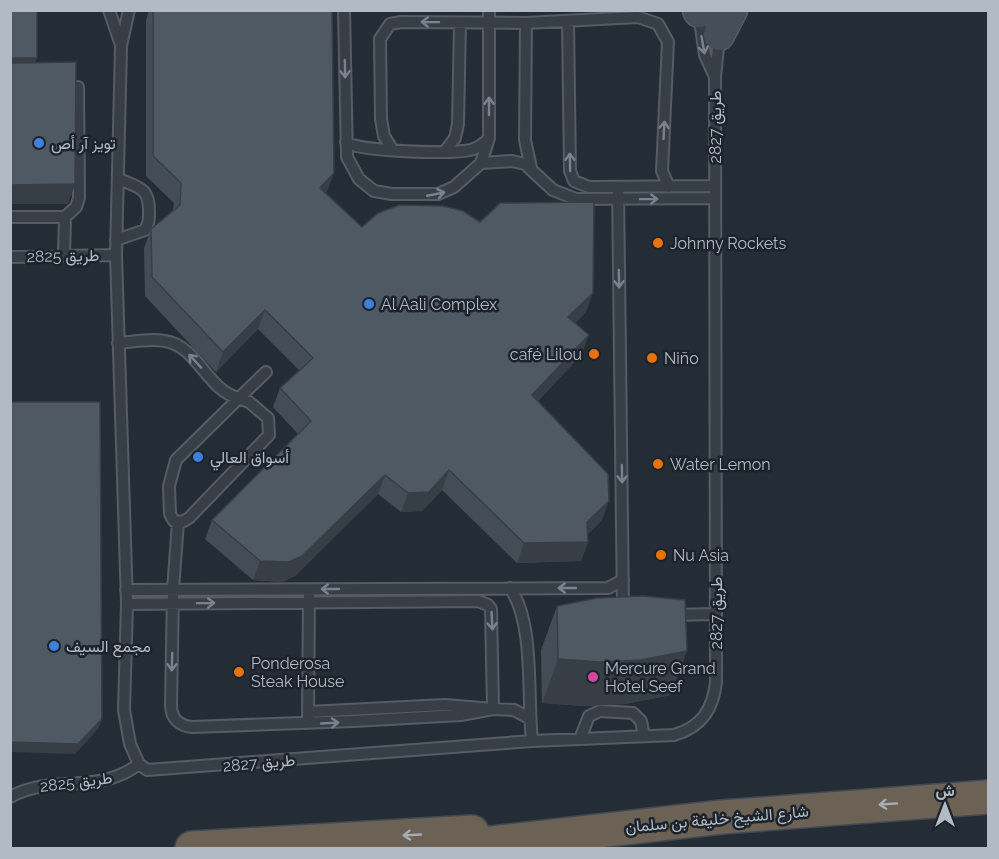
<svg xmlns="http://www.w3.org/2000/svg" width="999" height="859" viewBox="0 0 999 859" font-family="Raleway,Vazirmatn,sans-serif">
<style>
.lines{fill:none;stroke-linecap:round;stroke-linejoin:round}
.lane-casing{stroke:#555c64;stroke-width:14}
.secondary-casing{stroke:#555c64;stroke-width:33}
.highway-casing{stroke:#424951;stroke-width:36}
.lane{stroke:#373e46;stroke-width:10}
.secondary{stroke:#454e59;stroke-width:30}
.highway{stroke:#6b6155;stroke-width:33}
.wall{fill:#444d56}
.shaded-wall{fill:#373e46}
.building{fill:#4f5964;stroke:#373e46;stroke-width:1.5}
.oneway{stroke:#7b828b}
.oneway2{stroke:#a7adb2}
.shop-dot{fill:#3f7fe0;stroke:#1c232b;stroke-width:2}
.food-dot{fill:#e8710a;stroke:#1c232b;stroke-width:2}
.hotel-dot{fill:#d1479c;stroke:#1c232b;stroke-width:2}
.labels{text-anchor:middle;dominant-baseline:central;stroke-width:5;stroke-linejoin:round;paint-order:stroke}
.street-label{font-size:16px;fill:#b2bac3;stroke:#1c232b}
.poi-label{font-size:16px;fill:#b2bac3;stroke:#1c232b;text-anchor:start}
</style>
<rect width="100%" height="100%" fill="#242d36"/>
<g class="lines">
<defs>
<path id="lane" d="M 109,10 L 120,42
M 129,10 L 121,46 L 116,255 L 127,604 L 124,710 L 130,744 L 139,764 L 147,770 L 532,741 L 674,735 C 702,727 713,709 716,682 L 715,77 L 719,38
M 344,10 L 347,157 L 359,179 L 374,191 L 392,194 L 438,194 L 454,187 L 481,163 L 512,161 L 525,164 L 553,190 L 576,199 L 715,198
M 699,14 L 705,55 L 715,77
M 568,21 L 570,171 L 574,181 L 589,187 L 715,186
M 526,23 L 525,140 L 531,168
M 346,142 C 359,152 452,154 470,150 C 478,148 484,144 489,138
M 392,149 L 384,136 L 381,119 L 380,39 L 390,24 L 401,22 L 526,23 L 638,17 L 658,24 L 668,42 L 662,171 L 669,187
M 446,150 L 455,138 L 458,124 L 460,23
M 481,163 L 489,138 L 489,10
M 618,187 L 623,609
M 10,217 L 65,217 L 76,207 L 79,198 L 78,87
M 116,240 L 145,230 C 149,223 149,219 149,211 C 149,187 139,188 119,179
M 64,255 L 65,217
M 10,257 L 116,255
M 118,343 C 133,342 150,338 165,341 C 198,346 207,391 239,398 L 266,372
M 239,398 L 249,402 L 268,418 L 269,435 L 189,518 L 182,522 L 174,521 L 170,514 L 169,486 L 176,460 Z
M 178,522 L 173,590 L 171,705 C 171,718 179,726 192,727 L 354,721 L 461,715 L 493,709 L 514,710 L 529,718
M 510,588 C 535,623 527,697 532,741
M 126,590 L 608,588 L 623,580
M 127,604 L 478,601 L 488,605 L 491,609 L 493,709 L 445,705 L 308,712
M 671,615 L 716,614
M 308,718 L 309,596
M 580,739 L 589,716 L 600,711 L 633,713 L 641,721 L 644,736
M 10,797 C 54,773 97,796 139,764"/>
<path id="secondary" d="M 698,10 L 699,12
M 719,35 L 732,10"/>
<path id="highway" d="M 192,848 L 472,832
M 447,848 L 722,817 L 988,797"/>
</defs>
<use href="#lane" class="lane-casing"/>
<use href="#secondary" class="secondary-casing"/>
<use href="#highway" class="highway-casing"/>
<use href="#lane" class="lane"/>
<use href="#secondary" class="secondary"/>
<use href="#highway" class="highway"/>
</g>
<path class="wall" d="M 149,10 L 332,10 L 327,192 L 326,193 L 362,227 L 586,312 L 575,323 L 582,354 L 538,401 L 602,520 L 588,534 L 588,542 L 581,561 L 517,563 L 442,490 L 422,511 L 401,512 L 378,494 L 295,576 L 282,582 L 253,580 L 205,539 L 212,520 L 298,434 L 273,407 L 280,388 L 300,371 L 258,329 L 216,372 L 145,296 L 144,248 L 151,229 L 173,210 L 174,203 L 146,176 L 146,21 Z
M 557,606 L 671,695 L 625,704 L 584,706 L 542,703 L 541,650 Z"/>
<path class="shaded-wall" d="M 10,58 L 37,58 L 30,77 L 10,78 Z
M 334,173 L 327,192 L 313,207 L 320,188 Z
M 75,184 L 68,204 L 10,204 L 10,185 Z
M 593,293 L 586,312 L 561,337 L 568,317 Z
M 265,310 L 258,329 L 216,372 L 223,352 Z
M 589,335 L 582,354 L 525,414 L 532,395 Z
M 449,470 L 442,490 L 422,511 L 401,512 L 408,493 Z
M 385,475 L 378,494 L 295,576 L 282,582 L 253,580 L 260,561 Z
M 609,501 L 602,520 L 580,541 L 587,522 Z
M 588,542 L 581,561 L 517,563 L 524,543 Z
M 687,651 L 671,695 L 625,704 L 584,706 L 542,703 L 558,659 Z
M 102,719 L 98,729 L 75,754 L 10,752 L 10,742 Z"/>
<path class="building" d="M 10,10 L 37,10 L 37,58 L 10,58 Z
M 153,10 L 332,10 L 334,173 L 320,188 L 362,227 L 378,213 L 400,205 L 443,206 L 463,211 L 480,222 L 500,203 L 594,202 L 593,293 L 568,317 L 589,335 L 532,395 L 608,474 L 609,501 L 587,522 L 588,542 L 524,543 L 449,470 L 429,492 L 408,493 L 385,475 L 302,556 L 289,562 L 260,561 L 212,520 L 311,421 L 280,388 L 313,358 L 265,310 L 223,352 L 152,277 L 151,229 L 180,205 L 181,183 L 153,156 Z
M 76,62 L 75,184 L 10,185 L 10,63 Z
M 10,402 L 100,402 L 102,719 L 78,744 L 10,742 Z
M 643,596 L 685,600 L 687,651 L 641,660 L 600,662 L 558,659 L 557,606 L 597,598 Z"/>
<defs><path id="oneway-shaft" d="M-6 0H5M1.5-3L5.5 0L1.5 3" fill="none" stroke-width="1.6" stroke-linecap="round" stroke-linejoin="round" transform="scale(1.5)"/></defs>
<g class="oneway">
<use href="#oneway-shaft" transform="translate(430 22) rotate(-179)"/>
<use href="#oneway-shaft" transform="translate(703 45) rotate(80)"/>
<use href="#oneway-shaft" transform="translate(345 69) rotate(89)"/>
<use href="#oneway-shaft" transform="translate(489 106) rotate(-90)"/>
<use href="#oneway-shaft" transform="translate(664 130) rotate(-87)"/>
<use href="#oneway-shaft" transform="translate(570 162) rotate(-91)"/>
<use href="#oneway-shaft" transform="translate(436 194) rotate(-11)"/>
<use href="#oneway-shaft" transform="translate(649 199) rotate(-1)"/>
<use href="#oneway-shaft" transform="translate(619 279) rotate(89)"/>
<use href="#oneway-shaft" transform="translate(195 361) rotate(-133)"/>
<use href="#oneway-shaft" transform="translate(622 474) rotate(89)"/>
<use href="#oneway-shaft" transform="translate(567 588) rotate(180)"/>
<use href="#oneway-shaft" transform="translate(330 589) rotate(180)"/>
<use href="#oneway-shaft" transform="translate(206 603) rotate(-1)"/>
<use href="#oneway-shaft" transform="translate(492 621) rotate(87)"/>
<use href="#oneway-shaft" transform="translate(172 662) rotate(91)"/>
<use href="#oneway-shaft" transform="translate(330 723) rotate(-3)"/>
</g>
<g class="oneway2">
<use href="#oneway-shaft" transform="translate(888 804) rotate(176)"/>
<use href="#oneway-shaft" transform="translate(412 835) rotate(177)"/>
</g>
<g class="shop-dot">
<circle cx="39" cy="143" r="6"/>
<circle cx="369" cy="304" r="6"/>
<circle cx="198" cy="457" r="6"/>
<circle cx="54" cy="646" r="6"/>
</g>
<g class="food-dot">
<circle cx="658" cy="243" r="6"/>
<circle cx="594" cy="354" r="6"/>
<circle cx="652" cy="358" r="6"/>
<circle cx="658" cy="464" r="6"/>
<circle cx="661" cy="555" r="6"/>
<circle cx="239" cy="672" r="6"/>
</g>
<circle class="hotel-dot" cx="593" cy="677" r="6"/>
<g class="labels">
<g class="street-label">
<text transform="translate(715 127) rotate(-90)">طريق 2827</text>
<text transform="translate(63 256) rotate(-1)">طريق 2825</text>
<text transform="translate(716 613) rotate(-90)">طريق 2827</text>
<text transform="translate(259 763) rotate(-5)">طريق 2827</text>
<text transform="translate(76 782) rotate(-7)">طريق 2825</text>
<text transform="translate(717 819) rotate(-5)">شارع الشيخ خليفة بن سلمان</text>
</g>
<g class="poi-label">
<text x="51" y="143">تويز آر أص</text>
<text x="670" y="243">Johnny Rockets</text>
<text x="381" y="304">Al Aali Complex</text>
<text x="582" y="354" text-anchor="end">café Lilou</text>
<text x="664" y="358">Niño</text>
<text x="210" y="457">أسواق العالي</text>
<text x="670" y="464">Water Lemon</text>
<text x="673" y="555">Nu Asia</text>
<text x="66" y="646">مجمع السيف</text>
<text x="251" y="663">Ponderosa<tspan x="251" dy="18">Steak House</tspan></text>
<text x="605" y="668">Mercure Grand<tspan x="605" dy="18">Hotel Seef</tspan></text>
</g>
</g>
<rect width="999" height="859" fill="none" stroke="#b2bac3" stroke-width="24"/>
<g transform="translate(945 805)" stroke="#1c232b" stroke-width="4.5" paint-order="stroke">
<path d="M0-4.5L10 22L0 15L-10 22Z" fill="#b2bac3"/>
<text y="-9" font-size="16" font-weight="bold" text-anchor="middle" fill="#b2bac3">ش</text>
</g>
</svg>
